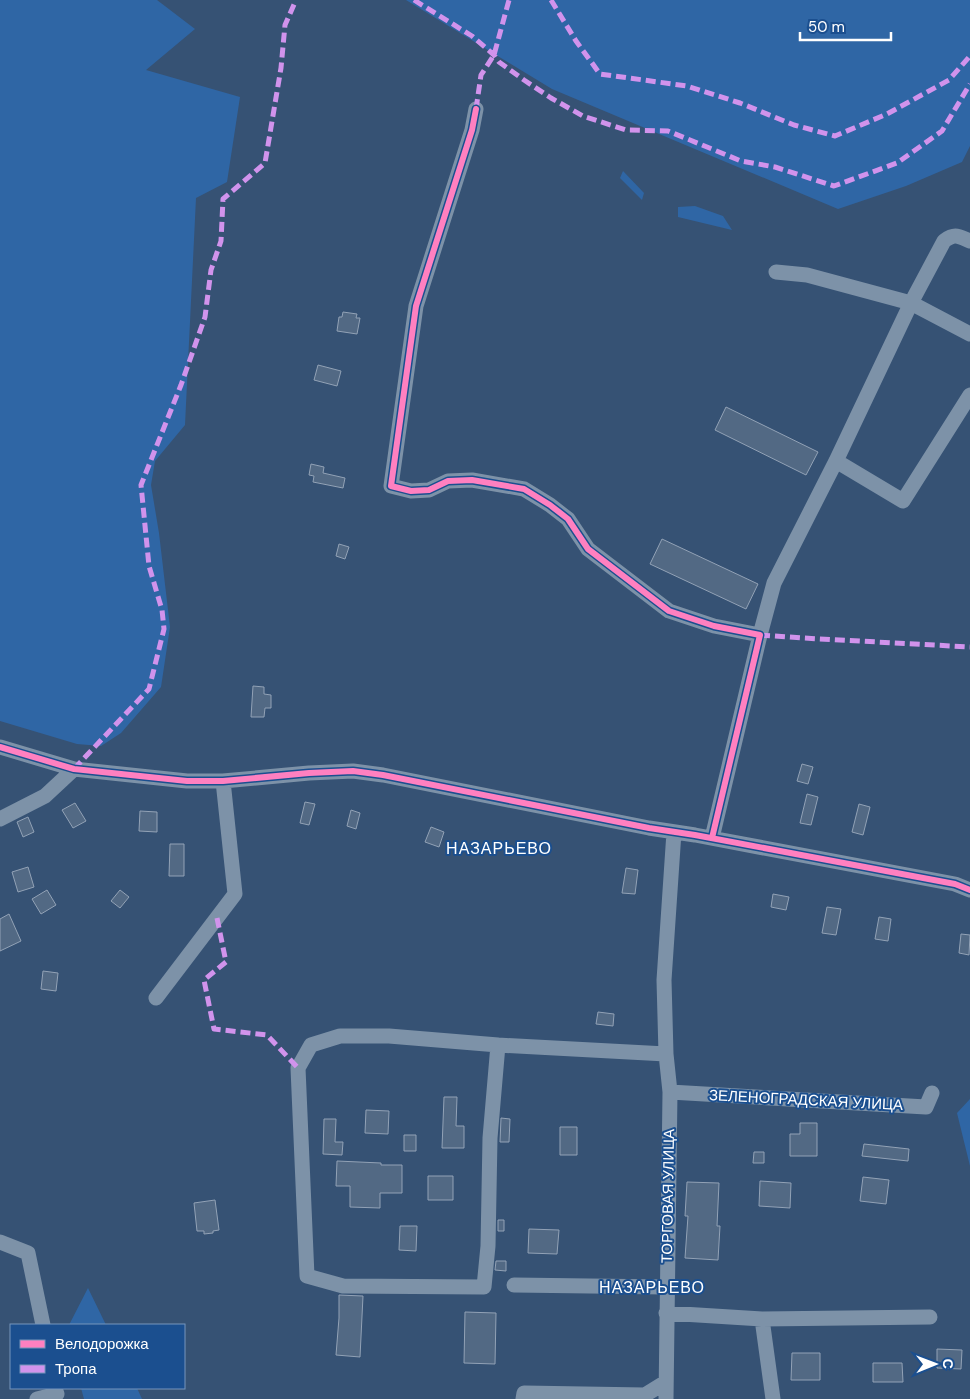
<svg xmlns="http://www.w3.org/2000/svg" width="970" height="1399" viewBox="0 0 970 1399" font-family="'DM Sans',sans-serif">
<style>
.green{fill:#2f66a5}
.building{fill:#526984;stroke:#92a2b6}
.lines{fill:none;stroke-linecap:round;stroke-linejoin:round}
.minor{stroke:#7d92a8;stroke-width:15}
.quiet{stroke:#d193ec;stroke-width:5;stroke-dasharray:10 5;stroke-linecap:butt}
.cycleway-casing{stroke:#1b4f8f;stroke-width:9}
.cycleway{stroke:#ff80c0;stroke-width:6}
.labels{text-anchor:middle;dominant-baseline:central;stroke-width:4;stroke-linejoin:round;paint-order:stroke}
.street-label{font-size:15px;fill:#fff;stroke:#1b4f8f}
.neighbourhood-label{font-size:16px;letter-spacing:1px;fill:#fff;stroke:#1b4f8f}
</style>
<rect width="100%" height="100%" fill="#365274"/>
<path class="green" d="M 0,0 L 157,0 L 195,29 L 146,70 L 240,97 L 227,182 L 196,198 L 185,425 L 155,461 L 151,485 L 159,533 L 170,627 L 161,687 L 121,733 L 101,746 L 77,744 L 0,721 Z
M 406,0 L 970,0 L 970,146 L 962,162 L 906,186 L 838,209 L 552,89 Z
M 623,171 L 644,193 L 642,200 L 620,178 Z
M 695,206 L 723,216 L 732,230 L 678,217 L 678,207 Z
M 970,1099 L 970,1166 L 957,1113 Z
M 88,1288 L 106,1325 L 69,1325 Z
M 81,1388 L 137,1388 L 142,1399 L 84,1399 Z"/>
<path class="building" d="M 343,312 L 357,314 L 356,318 L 360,318 L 357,334 L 337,331 L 339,317 L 342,317 Z
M 318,365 L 341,371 L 337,386 L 314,380 Z
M 726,407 L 818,452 L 806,475 L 715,430 Z
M 311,464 L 324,467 L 323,473 L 345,478 L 343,488 L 313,482 L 314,476 L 309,475 Z
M 662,539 L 758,584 L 746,609 L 650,564 Z
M 339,544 L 349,547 L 345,559 L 336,556 Z
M 253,686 L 264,687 L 264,694 L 271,695 L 271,708 L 265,708 L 264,717 L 251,717 Z
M 802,764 L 813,767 L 808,784 L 797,781 Z
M 807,794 L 818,797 L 811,825 L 800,823 Z
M 305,802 L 315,804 L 309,825 L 300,823 Z
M 75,803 L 86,821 L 73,828 L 62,810 Z
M 859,804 L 870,807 L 863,835 L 852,832 Z
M 351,810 L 360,813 L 356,829 L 347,826 Z
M 140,811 L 157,812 L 157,832 L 139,831 Z
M 28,817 L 34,832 L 23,837 L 17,822 Z
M 431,827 L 444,832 L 439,847 L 425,842 Z
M 170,844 L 184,844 L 184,876 L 169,876 Z
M 28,867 L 34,887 L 18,892 L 12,872 Z
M 626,868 L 638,870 L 635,894 L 622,893 Z
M 47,890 L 56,905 L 41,914 L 32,899 Z
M 120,890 L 129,897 L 120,908 L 111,901 Z
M 773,894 L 789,897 L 786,910 L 771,907 Z
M 827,907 L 841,909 L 836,935 L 822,933 Z
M 9,914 L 21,941 L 0,951 L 0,919 Z
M 879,917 L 891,919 L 888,941 L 875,939 Z
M 961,934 L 970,935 L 969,955 L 959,953 Z
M 43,971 L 58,973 L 56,991 L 41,989 Z
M 598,1012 L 614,1014 L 613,1026 L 596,1024 Z
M 444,1097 L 457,1097 L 456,1126 L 464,1126 L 464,1148 L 442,1148 Z
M 366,1110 L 389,1111 L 388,1134 L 365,1133 Z
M 501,1118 L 510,1119 L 509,1142 L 500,1142 Z
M 324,1119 L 336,1119 L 335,1142 L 343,1142 L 342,1155 L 323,1154 Z
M 800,1123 L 817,1123 L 817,1156 L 790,1156 L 790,1134 L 800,1134 Z
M 560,1127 L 577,1127 L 577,1155 L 560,1155 Z
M 404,1135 L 416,1135 L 416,1151 L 404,1151 Z
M 864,1144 L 909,1149 L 908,1161 L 862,1156 Z
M 754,1152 L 764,1152 L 764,1163 L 753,1163 Z
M 337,1161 L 381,1163 L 381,1165 L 402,1165 L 402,1193 L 380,1193 L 380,1208 L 350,1207 L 350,1186 L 336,1186 Z
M 428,1176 L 453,1176 L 453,1200 L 428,1200 Z
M 863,1177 L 889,1180 L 886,1204 L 860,1201 Z
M 760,1181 L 791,1183 L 790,1208 L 759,1206 Z
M 687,1182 L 719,1183 L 717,1226 L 720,1226 L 718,1260 L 685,1258 L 688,1216 L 685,1216 Z
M 215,1200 L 219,1230 L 213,1231 L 213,1233 L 204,1234 L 204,1231 L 197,1231 L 194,1203 Z
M 498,1220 L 504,1220 L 504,1231 L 498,1231 Z
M 400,1226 L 417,1226 L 416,1251 L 399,1250 Z
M 529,1229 L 559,1230 L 557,1254 L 528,1253 Z
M 496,1261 L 506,1261 L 506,1271 L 495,1270 Z
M 339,1295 L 363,1296 L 360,1357 L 336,1355 L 339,1318 Z
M 465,1312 L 496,1313 L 495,1364 L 464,1363 Z
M 937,1349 L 962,1350 L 961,1369 L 937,1368 Z
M 792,1353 L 820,1353 L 820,1380 L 791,1380 Z
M 873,1363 L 902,1363 L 903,1382 L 873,1382 Z"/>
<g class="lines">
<path class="minor" d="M 476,109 L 472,130 L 416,306 L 391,486 L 411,491 L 429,490 L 448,481 L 472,480 L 524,489 L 550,505 L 568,519 L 588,549 L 669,611 L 714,626 L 760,635 L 712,838
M 776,272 L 807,275 L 911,303 L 944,241 C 955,233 958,236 970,241
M 836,461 L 903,501 L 970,395
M 760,635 L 774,583 L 836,461 L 911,303 L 970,334
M 0,747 L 74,769 L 187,781 L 223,781 L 309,773 L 353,771 L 383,775 L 649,828 L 695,835 L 955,884 L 970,890
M 0,819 L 45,796 L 74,769
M 156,998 L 235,894 L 223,781
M 498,1045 L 389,1036 L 340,1036 L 311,1045 L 298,1068 L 307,1276 L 343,1286 L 484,1287 L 488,1246 L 490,1138 L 498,1045 L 666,1054
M 670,1092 L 926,1107 L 932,1093
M 0,1242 L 28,1253 L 43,1325
M 514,1285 L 666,1287
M 666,1313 L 762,1319 L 930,1317
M 762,1319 L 773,1399
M 37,1399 L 57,1394 L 55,1388
M 523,1399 L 524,1393 L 645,1395 L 666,1382
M 666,1399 L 670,1092 L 666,1054 L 664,980 L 674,832"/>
<path class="quiet" d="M 414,0 L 472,36 L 494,55 L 499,62 L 524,80 L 551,98 L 583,116 L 626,130 L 668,131 L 741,161 L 775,167 L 834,186 L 897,163 L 942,131 L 970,84
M 551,0 L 576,41 L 600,74 L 687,86 L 740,103 L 794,125 L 835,136 L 887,114 L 949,80 L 970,56
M 476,109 L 481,75 L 494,55 L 509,0
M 760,635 L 803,638 L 970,647
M 74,769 L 149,689 L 164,629 L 162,610 L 149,566 L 141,485 L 181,385 L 205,317 L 211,270 L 221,241 L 223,199 L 265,163 L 281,68 L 285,25 L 296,0
M 217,918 L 226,962 L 204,980 L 214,1029 L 267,1035 L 298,1068"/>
<defs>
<path id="cycleway" d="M 476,109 L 472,130 L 416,306 L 391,486 L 411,491 L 429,490 L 448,481 L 472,480 L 524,489 L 550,505 L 568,519 L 588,549 L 669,611 L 714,626 L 760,635 L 712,838
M 0,747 L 74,769 L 187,781 L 223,781 L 309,773 L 353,771 L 383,775 L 649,828 L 695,835 L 955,884 L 970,890"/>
</defs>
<use href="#cycleway" class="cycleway-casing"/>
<use href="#cycleway" class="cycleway"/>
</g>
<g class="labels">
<g class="street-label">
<text transform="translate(806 1100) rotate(3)">ЗЕЛЕНОГРАДСКАЯ УЛИЦА</text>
<text transform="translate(668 1196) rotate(-89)">ТОРГОВАЯ УЛИЦА</text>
</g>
<g class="neighbourhood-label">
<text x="499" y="848">НАЗАРЬЕВО</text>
<text x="652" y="1287">НАЗАРЬЕВО</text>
</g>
</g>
<rect x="10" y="1324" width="175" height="65" fill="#1b4f8f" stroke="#7695bc"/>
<rect x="20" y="1340" width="25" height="8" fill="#ff80c0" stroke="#7695bc"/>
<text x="55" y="1349" font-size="15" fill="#ffffff">Велодорожка</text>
<rect x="20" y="1365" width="25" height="8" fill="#d193ec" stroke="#7695bc"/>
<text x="55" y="1374" font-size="15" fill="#ffffff">Тропа</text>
<g transform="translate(935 1364) rotate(89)" stroke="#1b4f8f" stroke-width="4" paint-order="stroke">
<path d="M0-4L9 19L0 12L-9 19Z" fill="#ffffff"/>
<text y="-8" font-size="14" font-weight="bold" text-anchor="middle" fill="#ffffff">С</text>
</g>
<path d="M800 32v8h91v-8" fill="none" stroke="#ffffff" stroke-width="2.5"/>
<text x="808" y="32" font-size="15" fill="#ffffff" stroke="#1b4f8f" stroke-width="4" paint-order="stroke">50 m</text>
</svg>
